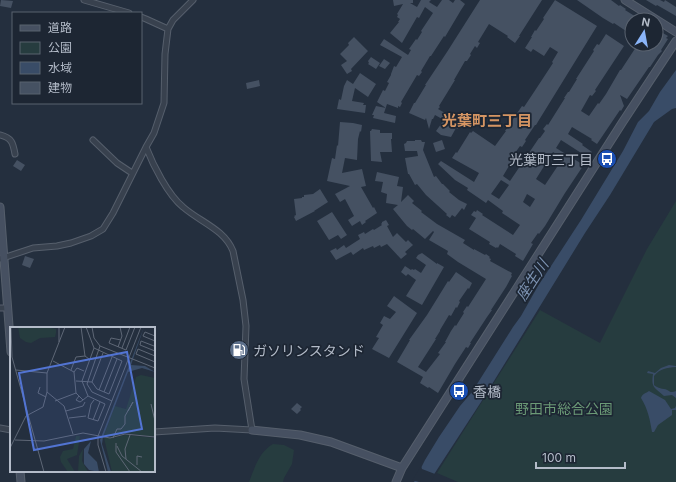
<svg xmlns="http://www.w3.org/2000/svg" width="676" height="482" viewBox="0 0 676 482" font-family="Inter,'Noto Sans JP',sans-serif">
<style>
.green{fill:#263c3f}
.water{fill:#394c67}
.pier{fill:#242f3e}
.building{fill:#455162;fill-rule:evenodd}
.lines{fill:none;stroke-linecap:round;stroke-linejoin:round}
.street-casing{stroke:#565f6c;stroke-width:7}
.secondary-casing{stroke:#565f6c;stroke-width:9}
.street{stroke:#38414e;stroke-width:5}
.secondary{stroke:#465061;stroke-width:7}
.labels{text-anchor:middle;dominant-baseline:central;stroke-width:3.5;stroke-linejoin:round;paint-order:stroke}
.poi-label{font-size:14px;fill:#b4bcc9;stroke:#1d2633;text-anchor:start}
.park-label{font-size:14px;fill:#6b9a76;stroke:#1d2633}
.neighbourhood-label{font-size:15px;font-weight:bold;fill:#d59563;stroke:#1d2633}
.water-label{font-size:15px;font-style:italic;fill:#7c92b1;stroke:#1d2633}
.inset-road{fill:none;stroke:#5e6776;stroke-width:1}
.view{fill:#5274d3;fill-opacity:0.15;stroke:#5274d3;stroke-width:2}
.inset-edge{fill:none;stroke:#b4bcc9;stroke-width:2}
</style>
<rect width="100%" height="100%" fill="#242f3e"/>
<path class="green" d="M 676,201 L 676,482 L 458,482 L 437,473 L 540,310 L 600,343 L 647,249 Z
M 273,444 L 284,445 L 294,450 L 292,464 L 284,478 L 283,482 L 249,482 C 255,467 259,452 273,444 Z"/>
<path class="water" d="M 676,70 L 676,108 L 672,109 L 654,122 L 610,195 L 585,233 L 481,402 L 429,482 L 414,482 L 425,460 L 439,437 L 460,406 L 472,392 L 513,327 L 521,316 L 538,286 L 581,220 L 623,151 L 638,122 L 649,111 L 660,92 Z
M 669,365 L 676,366 L 676,367 C 666,368 661,368 654,376 L 654,385 C 658,388 659,388 664,389 C 670,390 669,394 676,391 L 676,398 L 672,395 L 664,396 C 654,387 651,388 653,374 L 647,373 L 648,371 L 655,373 L 661,368 Z
M 649,391 L 665,400 L 671,409 L 675,408 L 676,406 L 676,410 L 672,410 L 672,415 L 658,425 L 654,432 L 652,432 C 650,420 648,409 641,398 C 642,394 646,393 649,391 Z"/>
<path class="pier" d="M 421,466 L 422,469 L 435,474 L 431,482 L 419,482 L 416,481 L 412,481 Z"/>
<path class="building" d="M 1,0 L 13,1 L 11,8 L 0,6 Z
M 393,0 L 413,0 L 413,3 L 410,3 L 417,7 L 421,0 L 431,0 L 429,2 L 437,7 L 442,0 L 449,0 L 453,3 L 455,0 L 460,0 L 465,4 L 461,10 L 445,37 L 444,36 L 431,56 L 430,56 L 421,71 L 422,72 L 419,76 L 417,75 L 401,102 L 402,103 L 400,107 L 398,106 L 398,108 L 387,104 L 384,113 L 396,116 L 395,123 L 373,118 L 374,115 L 372,115 L 376,106 L 386,108 L 377,102 L 383,90 L 385,91 L 389,83 L 387,82 L 391,75 L 391,74 L 394,66 L 396,67 L 402,57 L 380,45 L 384,39 L 408,55 L 411,50 L 409,49 L 416,39 L 417,40 L 422,32 L 421,31 L 433,13 L 425,7 L 419,18 L 417,17 L 402,43 L 390,33 L 399,22 L 398,22 L 400,19 L 397,17 L 398,15 L 397,14 L 403,4 L 394,6 Z
M 480,0 L 542,0 L 519,36 L 520,36 L 515,43 L 507,37 L 508,36 L 489,24 L 478,42 L 480,43 L 477,48 L 475,46 L 470,54 L 471,55 L 467,61 L 465,61 L 454,80 L 455,80 L 439,106 L 440,107 L 438,109 L 461,122 L 461,124 L 458,129 L 456,128 L 451,137 L 441,135 L 436,131 L 444,120 L 435,115 L 433,119 L 432,119 L 429,129 L 426,118 L 425,120 L 409,113 L 414,103 L 415,103 L 426,85 L 425,85 L 447,52 Z
M 555,0 L 597,26 L 539,120 L 536,125 L 535,125 L 525,140 L 526,141 L 522,147 L 520,146 L 515,153 L 516,154 L 503,176 L 510,181 L 539,138 L 540,138 L 545,131 L 543,129 L 547,124 L 548,125 L 565,98 L 564,98 L 568,92 L 569,92 L 577,79 L 576,79 L 594,51 L 593,50 L 597,44 L 599,45 L 606,34 L 624,46 L 595,90 L 596,91 L 592,96 L 590,95 L 581,111 L 589,116 L 598,103 L 599,104 L 606,94 L 620,70 L 621,70 L 638,44 L 656,44 L 656,29 L 668,36 L 666,38 L 668,39 L 661,50 L 662,51 L 658,55 L 650,67 L 649,67 L 627,99 L 620,95 L 624,106 L 621,111 L 620,110 L 597,144 L 591,140 L 592,139 L 572,127 L 568,134 L 583,144 L 582,145 L 592,152 L 589,158 L 561,140 L 556,148 L 582,164 L 581,165 L 583,166 L 565,193 L 545,226 L 539,234 L 538,233 L 531,243 L 533,244 L 523,261 L 515,256 L 516,254 L 500,244 L 498,248 L 497,247 L 496,248 L 489,244 L 490,242 L 469,229 L 476,218 L 471,215 L 474,211 L 476,212 L 477,210 L 483,214 L 482,215 L 513,235 L 520,225 L 502,213 L 503,211 L 488,200 L 486,203 L 467,190 L 468,188 L 455,180 L 438,164 L 441,161 L 474,182 L 479,173 L 452,158 L 456,152 L 457,153 L 470,132 L 471,133 L 473,131 L 495,146 L 506,131 L 505,131 L 522,106 L 524,107 L 534,92 L 553,63 L 552,62 L 558,52 L 550,47 L 544,56 L 533,49 L 531,52 L 525,48 L 532,37 L 531,37 L 535,30 L 536,31 L 544,19 L 543,18 ZM 553,152 L 563,158 L 545,185 L 536,179 ZM 501,180 L 509,185 L 499,199 L 491,194 ZM 527,194 L 535,199 L 530,207 L 523,202 Z
M 577,0 L 611,0 L 619,6 L 620,5 L 626,9 L 625,10 L 641,20 L 632,20 L 632,35 L 614,23 L 613,24 L 603,18 Z
M 646,0 L 660,0 L 664,2 L 665,0 L 676,7 L 676,16 L 657,5 L 656,6 Z
M 354,37 L 368,51 L 351,69 L 352,71 L 347,74 L 341,65 L 347,61 L 340,54 L 349,45 L 348,43 Z
M 371,57 L 380,63 L 376,69 L 368,64 L 369,63 L 368,61 Z
M 384,59 L 390,63 L 385,69 L 379,66 Z
M 360,73 L 376,84 L 368,97 L 355,88 L 352,101 L 364,103 L 363,105 L 366,105 L 365,113 L 337,109 L 339,99 L 341,100 L 344,86 L 347,80 L 353,84 Z
M 259,80 L 260,86 L 247,89 L 246,83 Z
M 340,122 L 353,123 L 362,125 L 361,132 L 360,131 L 358,139 L 357,160 L 345,158 L 342,173 L 362,169 L 366,186 L 361,187 L 373,208 L 374,207 L 377,213 L 365,221 L 366,222 L 362,225 L 360,221 L 352,226 L 348,220 L 354,216 L 345,199 L 340,202 L 335,194 L 350,186 L 327,181 L 332,158 L 335,159 L 337,145 L 338,146 Z
M 372,129 L 380,130 L 380,133 L 392,133 L 392,139 L 391,139 L 392,152 L 380,152 L 382,162 L 371,161 L 370,131 L 371,131 Z
M 415,140 L 421,140 L 422,142 L 425,142 L 423,150 L 434,177 L 436,176 L 442,184 L 443,184 L 450,191 L 449,192 L 459,200 L 467,204 L 464,210 L 462,208 L 455,217 L 452,215 L 450,218 L 446,215 L 447,214 L 426,195 L 417,184 L 415,185 L 409,174 L 408,174 L 405,158 L 418,156 L 417,151 L 405,151 L 404,144 L 406,143 L 407,141 L 415,141 Z
M 442,140 L 445,149 L 436,152 L 433,143 Z
M 17,160 L 25,165 L 21,171 L 13,166 Z
M 377,172 L 399,177 L 397,186 L 403,187 L 401,202 L 408,195 L 414,201 L 412,203 L 422,211 L 421,212 L 437,224 L 465,240 L 463,243 L 474,250 L 474,249 L 485,255 L 486,254 L 490,257 L 489,258 L 491,259 L 490,261 L 512,273 L 511,275 L 512,276 L 506,287 L 491,310 L 492,310 L 487,317 L 470,343 L 471,343 L 468,348 L 466,347 L 455,364 L 438,393 L 429,387 L 428,388 L 420,383 L 423,377 L 397,362 L 410,340 L 409,340 L 427,315 L 448,281 L 449,282 L 456,272 L 472,283 L 469,289 L 468,288 L 459,301 L 460,302 L 457,308 L 456,307 L 451,316 L 449,315 L 440,330 L 440,331 L 435,339 L 436,339 L 418,367 L 426,372 L 440,354 L 438,353 L 446,342 L 445,342 L 451,331 L 455,325 L 456,326 L 464,313 L 463,312 L 467,306 L 468,307 L 486,279 L 458,262 L 447,254 L 448,251 L 429,240 L 434,232 L 433,231 L 425,239 L 413,229 L 412,230 L 407,226 L 393,209 L 398,205 L 386,203 L 387,194 L 381,192 L 383,182 L 375,181 Z
M 320,189 L 328,202 L 314,211 L 315,211 L 296,221 L 294,217 L 295,217 L 294,216 L 296,215 L 294,199 L 302,198 L 302,197 L 304,197 L 304,195 L 313,194 Z
M 332,212 L 347,235 L 341,239 L 338,235 L 329,240 L 317,221 Z
M 386,220 L 389,225 L 387,226 L 393,237 L 397,233 L 406,242 L 408,240 L 413,245 L 405,252 L 407,254 L 401,259 L 387,244 L 381,247 L 380,245 L 374,248 L 373,246 L 364,250 L 363,248 L 353,255 L 351,252 L 336,260 L 330,251 L 336,248 L 337,250 L 344,245 L 346,248 L 360,239 L 358,235 L 364,232 L 365,234 L 373,229 L 374,230 L 382,225 L 381,224 L 382,223 L 382,222 Z
M 422,253 L 437,264 L 437,263 L 444,267 L 422,305 L 406,296 L 416,280 L 408,274 L 406,276 L 401,272 L 405,266 L 411,270 L 412,269 L 414,270 L 415,269 L 421,273 L 426,265 L 416,258 L 418,255 Z
M 25,256 L 34,259 L 30,268 L 22,265 Z
M 394,296 L 417,313 L 389,358 L 372,349 L 379,338 L 376,337 L 383,325 L 380,323 L 384,316 L 390,319 L 396,312 L 387,306 Z
M 297,403 L 302,407 L 300,409 L 301,410 L 297,414 L 291,409 Z"/>
<g class="lines">
<defs>
<path id="street" d="M 84,0 L 129,13
M 141,17 L 146,19 L 168,29
M 0,135 C 12,138 13,143 15,154
M 93,140 L 117,163 L 132,173
M 0,259 L 33,248 L 57,246 L 71,243 L 91,236 L 103,229 L 113,213 L 146,147
M 0,308 L 7,308
M 0,428 L 11,430
M 154,432 L 215,428 L 252,430 L 244,379 L 246,326 L 243,300 L 233,251 C 224,229 200,222 183,207 C 168,195 153,165 146,147 L 154,133 L 164,103 L 165,54 L 168,29 L 173,20 L 193,0"/>
<path id="secondary" d="M 625,0 L 676,32
M 0,207 L 11,352
M 252,430 L 300,435 L 331,442 L 402,468
M 20,471 L 21,482
M 396,482 L 402,468 L 622,123 L 676,41"/>
</defs>
<use href="#street" class="street-casing"/>
<use href="#secondary" class="secondary-casing"/>
<use href="#street" class="street"/>
<use href="#secondary" class="secondary"/>
</g>
<defs>
<symbol id="bus-disc" viewBox="-11 -11 22 22"><circle r="9.5" fill="#1a4fb4" stroke="#1d2633"/><path d="M-5-6H5V4H4V6H2V4H-2V6H-4V4H-5ZM-3.5-4V0h7V-4ZM-3.5 1.2v1.5H-2V1.2ZM2 1.2v1.5H3.5V1.2Z" fill="#fff"/></symbol>
<symbol id="fuel-disc" viewBox="-11 -11 22 22"><circle r="9.5" fill="#5c6f8a" stroke="#1d2633"/><path d="M-5.5-6h7V0h2V4h1.3V-2.5L3-4.5l.8-.8L6-3V5H2.5V1h-1V6h-7ZM-4.2-4.7v3.2H.2V-4.7Z" fill="#fff"/></symbol>
</defs>
<g fill-rule="evenodd">
<use href="#bus-disc" x="596" y="148" width="22" height="22"/>
<use href="#fuel-disc" x="228" y="339" width="22" height="22"/>
<use href="#bus-disc" x="448" y="380" width="22" height="22"/>
</g>
<g class="labels">
<g class="poi-label">
<text x="593" y="159" text-anchor="end">光葉町三丁目</text>
<text x="253" y="350">ガソリンスタンド</text>
<text x="473" y="391">香橋</text>
</g>
<g class="park-label">
<text x="564" y="408">野田市総合公園</text>
</g>
<g class="neighbourhood-label">
<text x="487" y="120">光葉町三丁目</text>
</g>
<g class="water-label">
<text transform="translate(532 280) rotate(-57)">座生川</text>
</g>
</g>
<g transform="translate(10 327)">
<rect width="145" height="145" fill="#242f3e"/>
<path d="M 8,0 L 36,0 L 46,2 L 46,6 L 45,10 L 30,11 L 21,16 L 16,15 L 10,11 ZM 131,48 L 145,51 L 145,110 L 116,106 L 103,110 L 94,108 L 105,79 L 116,82 L 126,50 ZM 115,108 L 145,111 L 145,145 L 102,145 L 94,111 L 104,111 ZM 66,109 L 70,109 L 67,128 L 57,132 L 65,145 L 58,145 L 51,135 L 50,130 L 53,124 L 63,122 ZM 73,122 L 72,134 L 78,145 L 68,145 L 69,129 Z" fill="#263c3f"/>
<path d="M 134,0 L 121,38 L 135,39 L 145,45 L 132,41 L 118,45 L 93,110 L 92,117 L 101,145 L 98,145 L 90,113 ZM 81,114 L 78,126 L 87,135 L 89,145 L 79,143 L 74,137 L 74,122 Z" fill="#394c67"/>
<path class="inset-road" d="M 1,0 L 2,30 L 34,145M 55,0 L 37,46 L 37,65 L 54,79 L 63,107M 71,0 L 75,29 L 79,32M 76,0 L 84,21 L 112,34 L 99,67 L 87,62 L 82,55 L 93,26M 82,0 L 84,11 L 90,19 L 145,41M 145,9 L 135,5 L 133,9 L 145,14M 111,13 L 101,11 L 99,16 L 116,23 L 125,0M 49,15 L 49,0M 90,19 L 77,57 L 82,65 L 102,74M 144,19 L 131,14 L 130,18 L 145,24M 108,20 L 112,9 L 110,0M 84,21 L 72,54 L 78,69 L 95,77 L 88,94 L 78,91 L 81,77 L 84,73M 112,21 L 120,0M 145,29 L 128,22 L 126,27 L 145,35M 43,34 L 64,45 L 66,66 L 73,73 L 78,69M 6,43 L 37,46M 61,43 L 66,30 L 75,29M 64,45 L 67,41 L 74,44M 66,54 L 82,55M 30,60 L 28,66 L 36,70M 89,63 L 102,30M 94,65 L 107,32M 69,69 L 66,73 L 70,75 L 73,73M 45,74 L 66,66M 141,77 L 145,94M 56,84 L 73,79 L 75,75M 59,91 L 76,89M 83,93 L 90,75M 103,111 L 107,102 L 111,102 L 115,97 L 115,89 L 123,75 L 118,84M 5,113 L 34,114 L 73,106 L 100,111 L 115,107 L 145,110M 106,116 L 106,125 L 120,145M 107,119 L 112,129 L 132,145M 0,121 L 16,89 L 33,80 L 37,65M 116,132 L 115,122 L 120,108M 127,138 L 127,129 L 132,130M 96,145 L 88,118 L 88,109 L 131,0"/>
<path class="view" d="M 117,25 L 132,102 L 24,123 L 9,46 Z"/>
<rect width="145" height="145" class="inset-edge"/>
</g>
<rect x="12" y="12" width="130" height="92" fill="#1d2633" stroke="#59626f"/>
<rect x="20" y="25" width="20" height="6" fill="#465061" stroke="#59626f"/>
<text x="48" y="32" font-size="12" fill="#b4bcc9">道路</text>
<rect x="20" y="42" width="20" height="12" fill="#263c3f" stroke="#59626f"/>
<text x="48" y="52" font-size="12" fill="#b4bcc9">公園</text>
<rect x="20" y="62" width="20" height="12" fill="#394c67" stroke="#59626f"/>
<text x="48" y="72" font-size="12" fill="#b4bcc9">水域</text>
<rect x="20" y="82" width="20" height="12" fill="#455162" stroke="#59626f"/>
<text x="48" y="92" font-size="12" fill="#b4bcc9">建物</text>
<g transform="translate(644 32) rotate(11)"><circle r="19" fill="#1d2633" stroke="#59626f"/>
<path d="M0-3L7 15L0 10L-7 15Z" fill="#8ab4f8"/>
<text y="-6" font-size="11" font-weight="bold" text-anchor="middle" fill="#b4bcc9">N</text>
</g>
<path d="M536 462v6h89v-6" fill="none" stroke="#b4bcc9" stroke-width="2"/>
<text x="542" y="462" font-size="12" fill="#b4bcc9" stroke="#1d2633" stroke-width="3" paint-order="stroke">100 m</text>
</svg>
